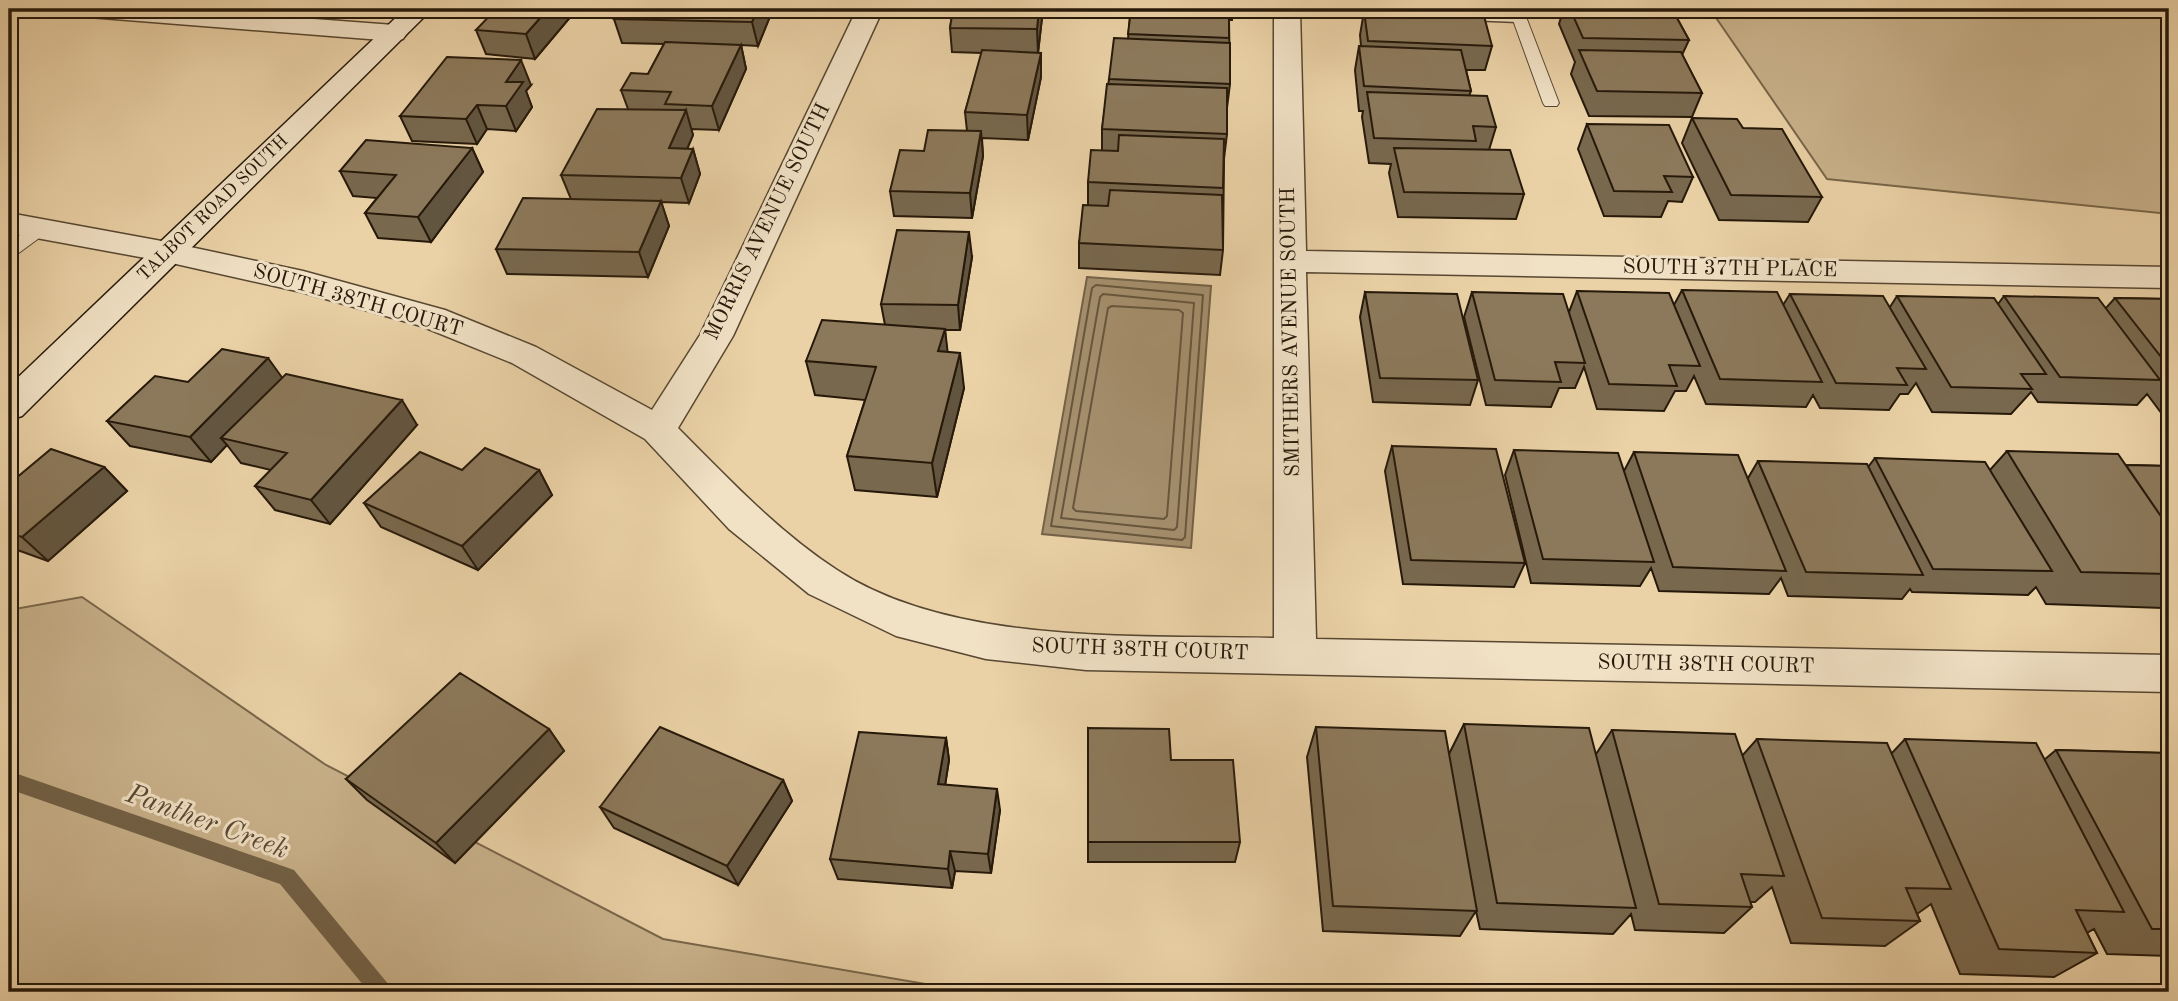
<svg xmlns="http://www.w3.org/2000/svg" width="2178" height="1001" viewBox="0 0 2178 1001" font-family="'Old Standard TT',serif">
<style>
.green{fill:#c9b28b;stroke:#78664a;stroke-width:2}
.water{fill:#a79271;stroke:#736248;stroke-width:2}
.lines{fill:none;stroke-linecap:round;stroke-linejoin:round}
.shore{stroke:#66563e;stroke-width:2}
.stream{fill:#736248;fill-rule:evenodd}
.lane-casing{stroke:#574731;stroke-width:2}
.street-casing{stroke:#574731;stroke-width:3}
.secondary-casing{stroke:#26190a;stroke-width:3}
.lane{fill:#f1e1c5;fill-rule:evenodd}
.street{fill:#f1e1c5;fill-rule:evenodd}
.secondary{fill:#f1e1c5;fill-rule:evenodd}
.wall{fill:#78684e;stroke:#26190a;stroke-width:2}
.shaded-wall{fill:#625540;stroke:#26190a;stroke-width:2}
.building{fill:#8c795b;stroke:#26190a;stroke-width:2}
.labels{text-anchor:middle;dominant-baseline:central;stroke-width:6;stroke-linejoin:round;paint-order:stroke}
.far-street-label{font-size:18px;fill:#26190a;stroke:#f1e1c5}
.street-label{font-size:21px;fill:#26190a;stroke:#f1e1c5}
.near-water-label{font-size:28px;font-style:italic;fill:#5a4933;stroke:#f1e1c5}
</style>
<rect width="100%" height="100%" fill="#ead1a6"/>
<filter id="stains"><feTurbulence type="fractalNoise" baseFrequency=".00286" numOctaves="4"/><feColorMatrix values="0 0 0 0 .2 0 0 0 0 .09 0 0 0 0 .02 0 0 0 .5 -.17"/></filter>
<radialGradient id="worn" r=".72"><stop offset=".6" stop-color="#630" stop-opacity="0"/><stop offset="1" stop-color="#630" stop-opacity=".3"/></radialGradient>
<path class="green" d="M 1710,9 L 2169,9 L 2169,214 L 1827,179 Z
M 82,597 L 326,765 L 663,939 L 972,992 L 9,992 L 9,610 Z"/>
<path class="water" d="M 1087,277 L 1211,286 L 1191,548 L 1042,534 Z"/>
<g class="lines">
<path class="shore" d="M 1096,285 L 1203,295 L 1185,537 L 1182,540 L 1051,526 L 1092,288 Z
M 1103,294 L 1194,303 L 1177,527 L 1174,530 L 1061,518 L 1100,297 Z
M 1112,306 L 1179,310 L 1183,313 L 1167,516 L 1164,519 L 1076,511 L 1073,508 L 1108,308 Z"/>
<path class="stream" d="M 9,771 L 294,870 L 389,985 L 392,992 L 369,992 L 280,884 L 9,789 Z"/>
<defs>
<path id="lane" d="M 1509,9 L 1523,9 L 1559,103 L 1557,106 L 1545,106 L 1543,103 Z
M 39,223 L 48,229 L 46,233 L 16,255 L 9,257 L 9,242 Z"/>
<path id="street" d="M 76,9 L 183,9 L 394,25 L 403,27 L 407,33 L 403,39 L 394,41 L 89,17 L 80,14 Z
M 857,9 L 883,9 L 733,336 L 678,428 C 728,478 777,531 837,570 C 953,646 1139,635 1274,638 L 1274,9 L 1300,9 L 1306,251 L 2169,267 L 2169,288 L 1306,272 L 1316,639 L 2169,655 L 2169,692 L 1086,670 L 986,659 L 896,636 L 809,594 L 729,529 L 645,439 L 512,363 L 421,326 L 301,292 L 167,262 L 9,233 L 9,213 L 167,242 L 303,271 L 445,310 L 536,347 L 652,410 L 700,335 Z
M 1382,9 L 1526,9 L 1530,14 L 1526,19 L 1517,22 L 1395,17 L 1386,14 Z"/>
<path id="secondary" d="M 405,9 L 432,9 L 22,416 L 9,420 L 9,386 Z"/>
</defs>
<use href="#lane" class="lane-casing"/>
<use href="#street" class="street-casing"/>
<use href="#secondary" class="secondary-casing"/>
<use href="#lane" class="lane"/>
<use href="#street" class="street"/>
<use href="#secondary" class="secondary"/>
</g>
<path class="wall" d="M 577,9 L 535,59 L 486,54 L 476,30 Z
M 620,9 L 773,9 L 758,46 L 741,45 L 746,69 L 719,130 L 691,129 L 693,135 L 687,149 L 693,149 L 700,174 L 689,203 L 661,202 L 669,226 L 648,277 L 507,274 L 496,249 L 571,199 L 561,175 L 628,109 L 621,90 L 648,74 L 664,44 L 622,43 L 614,19 Z
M 953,9 L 1043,9 L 1038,53 L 1041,53 L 1041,77 L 1028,140 L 982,138 L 983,156 L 972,218 L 894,216 L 890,191 L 924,151 L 967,131 L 965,112 L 982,53 L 952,52 L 950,28 Z
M 1127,9 L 1233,9 L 1232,20 L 1229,20 L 1230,84 L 1227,108 L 1227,134 L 1224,159 L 1223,250 L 1220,275 L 1079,268 L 1079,243 L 1088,206 L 1088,182 L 1102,150 L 1102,129 L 1109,79 L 1128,39 L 1130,17 L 1127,17 Z
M 1562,9 L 1672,9 L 1689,40 L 1682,55 L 1702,93 L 1692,117 L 1589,116 L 1571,74 L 1575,62 L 1559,24 L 1563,11 Z
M 1364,11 L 1492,46 L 1485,70 L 1466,70 L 1471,91 L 1469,96 L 1496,127 L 1489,150 L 1524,194 L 1516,219 L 1398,217 L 1389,173 L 1391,164 L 1369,163 L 1362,117 L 1363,111 L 1359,111 L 1355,70 L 1359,46 L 1361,46 L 1360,35 Z
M 531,85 L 526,91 L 532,107 L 516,131 L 487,129 L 477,144 L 412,141 L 400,116 Z
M 1692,118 L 1743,128 L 1822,197 L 1808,222 L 1719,220 L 1682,143 Z
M 1587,124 L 1693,177 L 1682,202 L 1668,201 L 1661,217 L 1604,216 L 1578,149 Z
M 472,148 L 483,172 L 431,242 L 378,238 L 365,213 L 377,198 L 353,196 L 340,171 Z
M 972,257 L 960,330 L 945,330 L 947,352 L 964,388 L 937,497 L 855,490 L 847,456 L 865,400 L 815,395 L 806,361 L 885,325 L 881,304 Z
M 1682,290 L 1783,305 L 1790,294 L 1890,307 L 1897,296 L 1998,304 L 2004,296 L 2106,308 L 2115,298 L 2169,299 L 2169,418 L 2165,418 L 2147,394 L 2137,405 L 2038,402 L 2031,392 L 2011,414 L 1932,412 L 1916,383 L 1908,394 L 1900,394 L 1889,410 L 1820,408 L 1813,395 L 1806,407 L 1706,404 L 1694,376 L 1686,391 L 1675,391 L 1664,411 L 1597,409 L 1584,367 L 1575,388 L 1559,388 L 1551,407 L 1486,405 L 1464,317 L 1472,292 L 1569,312 L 1577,291 L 1674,305 Z
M 1365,292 L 1478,380 L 1470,405 L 1373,402 L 1360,317 Z
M 283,378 L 417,425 L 330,524 L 275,510 L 255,486 L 271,470 L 241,463 L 227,445 L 211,462 L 130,446 L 107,421 L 188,382 Z
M 1392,446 L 1525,563 L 1514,587 L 1403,584 L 1385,471 Z
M 1514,450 L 1624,471 L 1634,452 L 1748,478 L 1758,461 L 1868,467 L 1875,458 L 1990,470 L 2007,451 L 2126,465 L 2169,466 L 2169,602 L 2163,608 L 2046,604 L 2036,587 L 2028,595 L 1912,592 L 1910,589 L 1902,599 L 1788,596 L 1781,578 L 1769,594 L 1659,591 L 1651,568 L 1640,586 L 1531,583 L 1505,475 Z
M 104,467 L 127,491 L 48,561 L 9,547 L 9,484 Z
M 462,470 L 539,470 L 552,495 L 478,570 L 381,527 L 364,503 Z
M 1464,724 L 1596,754 L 1612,730 L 1742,756 L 1757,739 L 1892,753 L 1905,739 L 2044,760 L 2056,750 L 2163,753 L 2169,749 L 2169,956 L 2107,954 L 2094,929 L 2087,933 L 2097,953 L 2054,977 L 1960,974 L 1931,904 L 1917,914 L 1920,921 L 1885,946 L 1791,943 L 1772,887 L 1755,902 L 1750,902 L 1752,907 L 1724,933 L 1635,930 L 1631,914 L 1613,934 L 1480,929 L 1476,911 L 1460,936 L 1323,931 L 1307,757 L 1316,727 L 1449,754 Z
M 1088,728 L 1171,760 L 1240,842 L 1235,862 L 1088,862 Z
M 549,729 L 564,751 L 455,863 L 367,800 L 346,779 Z
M 946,738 L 949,760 L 945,785 L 1000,810 L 991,873 L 955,871 L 952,888 L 838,879 L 830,859 Z
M 783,780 L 792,801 L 738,885 L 614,828 L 600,807 Z"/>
<path class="shaded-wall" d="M 548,9 L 577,9 L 535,59 L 526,34 Z
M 758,9 L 773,9 L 758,46 L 752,22 Z
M 1039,9 L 1043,9 L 1038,53 L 1037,29 Z
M 741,45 L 746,69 L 719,130 L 712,106 Z
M 1041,53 L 1041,77 L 1028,140 L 1027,115 Z
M 521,60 L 531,85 L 526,91 L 532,107 L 516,131 L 506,106 L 506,82 Z
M 477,105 L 487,129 L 477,144 L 466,119 Z
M 686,110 L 693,135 L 677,173 L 669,148 Z
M 981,131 L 983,156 L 972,218 L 970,193 Z
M 472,148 L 483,172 L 431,242 L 418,217 Z
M 693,149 L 700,174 L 689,203 L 681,178 Z
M 661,201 L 669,226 L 648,277 L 639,252 Z
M 969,232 L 972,257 L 960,330 L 958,305 Z
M 945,329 L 949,364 L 938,351 Z
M 960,353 L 964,388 L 937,497 L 932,463 Z
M 268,358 L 286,383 L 221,438 L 227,445 L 211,462 L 190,437 Z
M 402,400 L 417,425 L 330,524 L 311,500 Z
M 104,467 L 127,491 L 48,561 L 22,537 Z
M 539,470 L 552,495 L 478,570 L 462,546 Z
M 549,729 L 564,751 L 455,863 L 436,843 Z
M 946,738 L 949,760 L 942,805 L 938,784 Z
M 783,780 L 792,801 L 738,885 L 727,866 Z
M 997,789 L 1000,810 L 991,873 L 988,854 Z
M 950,851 L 955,871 L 952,888 L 948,869 Z"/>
<path class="building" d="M 496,9 L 548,9 L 526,34 L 476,30 Z
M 620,9 L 758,9 L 752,22 L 614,19 Z
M 953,9 L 1039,9 L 1037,29 L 950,28 Z
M 1131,9 L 1229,9 L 1229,38 L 1128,34 Z
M 1570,9 L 1672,9 L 1689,40 L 1583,38 Z
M 1364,11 L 1484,16 L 1492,46 L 1368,41 Z
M 1114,38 L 1230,43 L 1230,84 L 1109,79 Z
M 665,42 L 741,45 L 712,106 L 665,104 L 671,92 L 621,90 L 631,73 L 648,74 Z
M 1359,46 L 1461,50 L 1471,91 L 1364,86 Z
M 982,50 L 1041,53 L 1027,115 L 965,112 Z
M 1579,50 L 1681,52 L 1702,93 L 1597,91 Z
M 447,57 L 521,60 L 506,82 L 523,82 L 506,106 L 477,105 L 466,119 L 400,116 Z
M 1107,84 L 1227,88 L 1227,134 L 1102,129 Z
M 1367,92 L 1487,96 L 1496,127 L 1473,126 L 1476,141 L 1374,138 Z
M 597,109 L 686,110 L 669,148 L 693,149 L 681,178 L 561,175 Z
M 1692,118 L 1737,119 L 1743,128 L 1782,129 L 1822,197 L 1731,195 Z
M 1587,124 L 1669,125 L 1693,177 L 1664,176 L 1672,192 L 1614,191 Z
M 928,130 L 981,131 L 970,193 L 890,191 L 900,150 L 924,151 Z
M 1119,135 L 1224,139 L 1223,188 L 1088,182 L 1091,150 L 1118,151 Z
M 366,140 L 472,148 L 418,217 L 365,213 L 396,175 L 340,171 Z
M 1394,148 L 1510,150 L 1524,194 L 1404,192 Z
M 1110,190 L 1222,195 L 1223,250 L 1079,243 L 1083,205 L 1108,206 Z
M 523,198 L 661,201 L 639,252 L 496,249 Z
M 897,230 L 969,232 L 958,305 L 881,304 Z
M 1682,290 L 1777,292 L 1822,382 L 1720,379 Z
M 1577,291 L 1669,293 L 1700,366 L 1669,365 L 1677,386 L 1609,384 Z
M 1365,292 L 1457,294 L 1478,380 L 1380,378 Z
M 1472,292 L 1563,294 L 1585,363 L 1555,362 L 1561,382 L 1495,380 Z
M 1790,294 L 1883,296 L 1926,369 L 1897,368 L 1907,385 L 1836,383 Z
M 1897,296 L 1994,298 L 2046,374 L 2021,374 L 2032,389 L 1951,387 Z
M 2004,296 L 2098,298 L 2160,380 L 2060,377 Z
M 2115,298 L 2169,299 L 2169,367 Z
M 822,320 L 945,329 L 938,351 L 960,353 L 932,463 L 847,456 L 876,367 L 806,361 Z
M 222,349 L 268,358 L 190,437 L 107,421 L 155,376 L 188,382 Z
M 286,374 L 402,400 L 311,500 L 255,486 L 287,453 L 221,438 Z
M 1392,446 L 1496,449 L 1525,563 L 1411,560 Z
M 485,448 L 539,470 L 462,546 L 364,503 L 420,452 L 462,470 Z
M 51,449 L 104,467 L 22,537 L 9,533 L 9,484 Z
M 1514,450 L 1618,453 L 1654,562 L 1543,559 Z
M 2007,451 L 2118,454 L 2169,528 L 2169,574 L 2081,572 Z
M 1634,452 L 1738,455 L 1786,571 L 1673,567 Z
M 1875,458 L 1985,462 L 2052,571 L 1933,569 Z
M 1758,461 L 1867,464 L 1923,575 L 1806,572 Z
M 2126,465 L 2169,466 L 2169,528 Z
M 460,673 L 549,729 L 436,843 L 346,779 Z
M 1464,724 L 1589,728 L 1636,908 L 1497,903 Z
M 660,727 L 783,780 L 727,866 L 600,807 Z
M 1316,727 L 1445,731 L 1477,911 L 1333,906 Z
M 1088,728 L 1169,729 L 1171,760 L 1233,760 L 1240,842 L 1088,842 Z
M 1612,730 L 1735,734 L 1784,876 L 1741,874 L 1752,907 L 1659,904 Z
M 859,732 L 946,738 L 938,784 L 997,789 L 988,854 L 950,851 L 948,869 L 830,859 Z
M 1757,739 L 1887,743 L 1951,889 L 1906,888 L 1920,921 L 1822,918 Z
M 1905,739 L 2036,743 L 2124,912 L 2076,910 L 2097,953 L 1999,949 Z
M 2056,750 L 2169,753 L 2169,929 L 2152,929 Z"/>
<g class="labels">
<g class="far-street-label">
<text transform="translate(213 208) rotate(-44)">TALBOT ROAD SOUTH</text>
</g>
<g class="street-label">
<text transform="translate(768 222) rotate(-64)">MORRIS AVENUE SOUTH</text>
<text transform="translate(1730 269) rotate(1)">SOUTH 37TH PLACE</text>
<text transform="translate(358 301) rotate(16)">SOUTH 38TH COURT</text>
<text transform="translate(1291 332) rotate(-91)">SMITHERS AVENUE SOUTH</text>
<text transform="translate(1140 650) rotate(2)">SOUTH 38TH COURT</text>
<text transform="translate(1706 665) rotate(1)">SOUTH 38TH COURT</text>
</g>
<g class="near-water-label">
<text transform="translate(207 823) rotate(20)">Panther Creek</text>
</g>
</g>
<rect width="2178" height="1001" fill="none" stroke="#ead1a6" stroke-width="35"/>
<rect x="10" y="10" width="2157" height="980" fill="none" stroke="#26190a" stroke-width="3.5"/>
<rect x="18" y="18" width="2143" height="966" fill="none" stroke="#26190a" stroke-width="2"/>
<rect width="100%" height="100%" filter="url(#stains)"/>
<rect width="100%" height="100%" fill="url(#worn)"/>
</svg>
